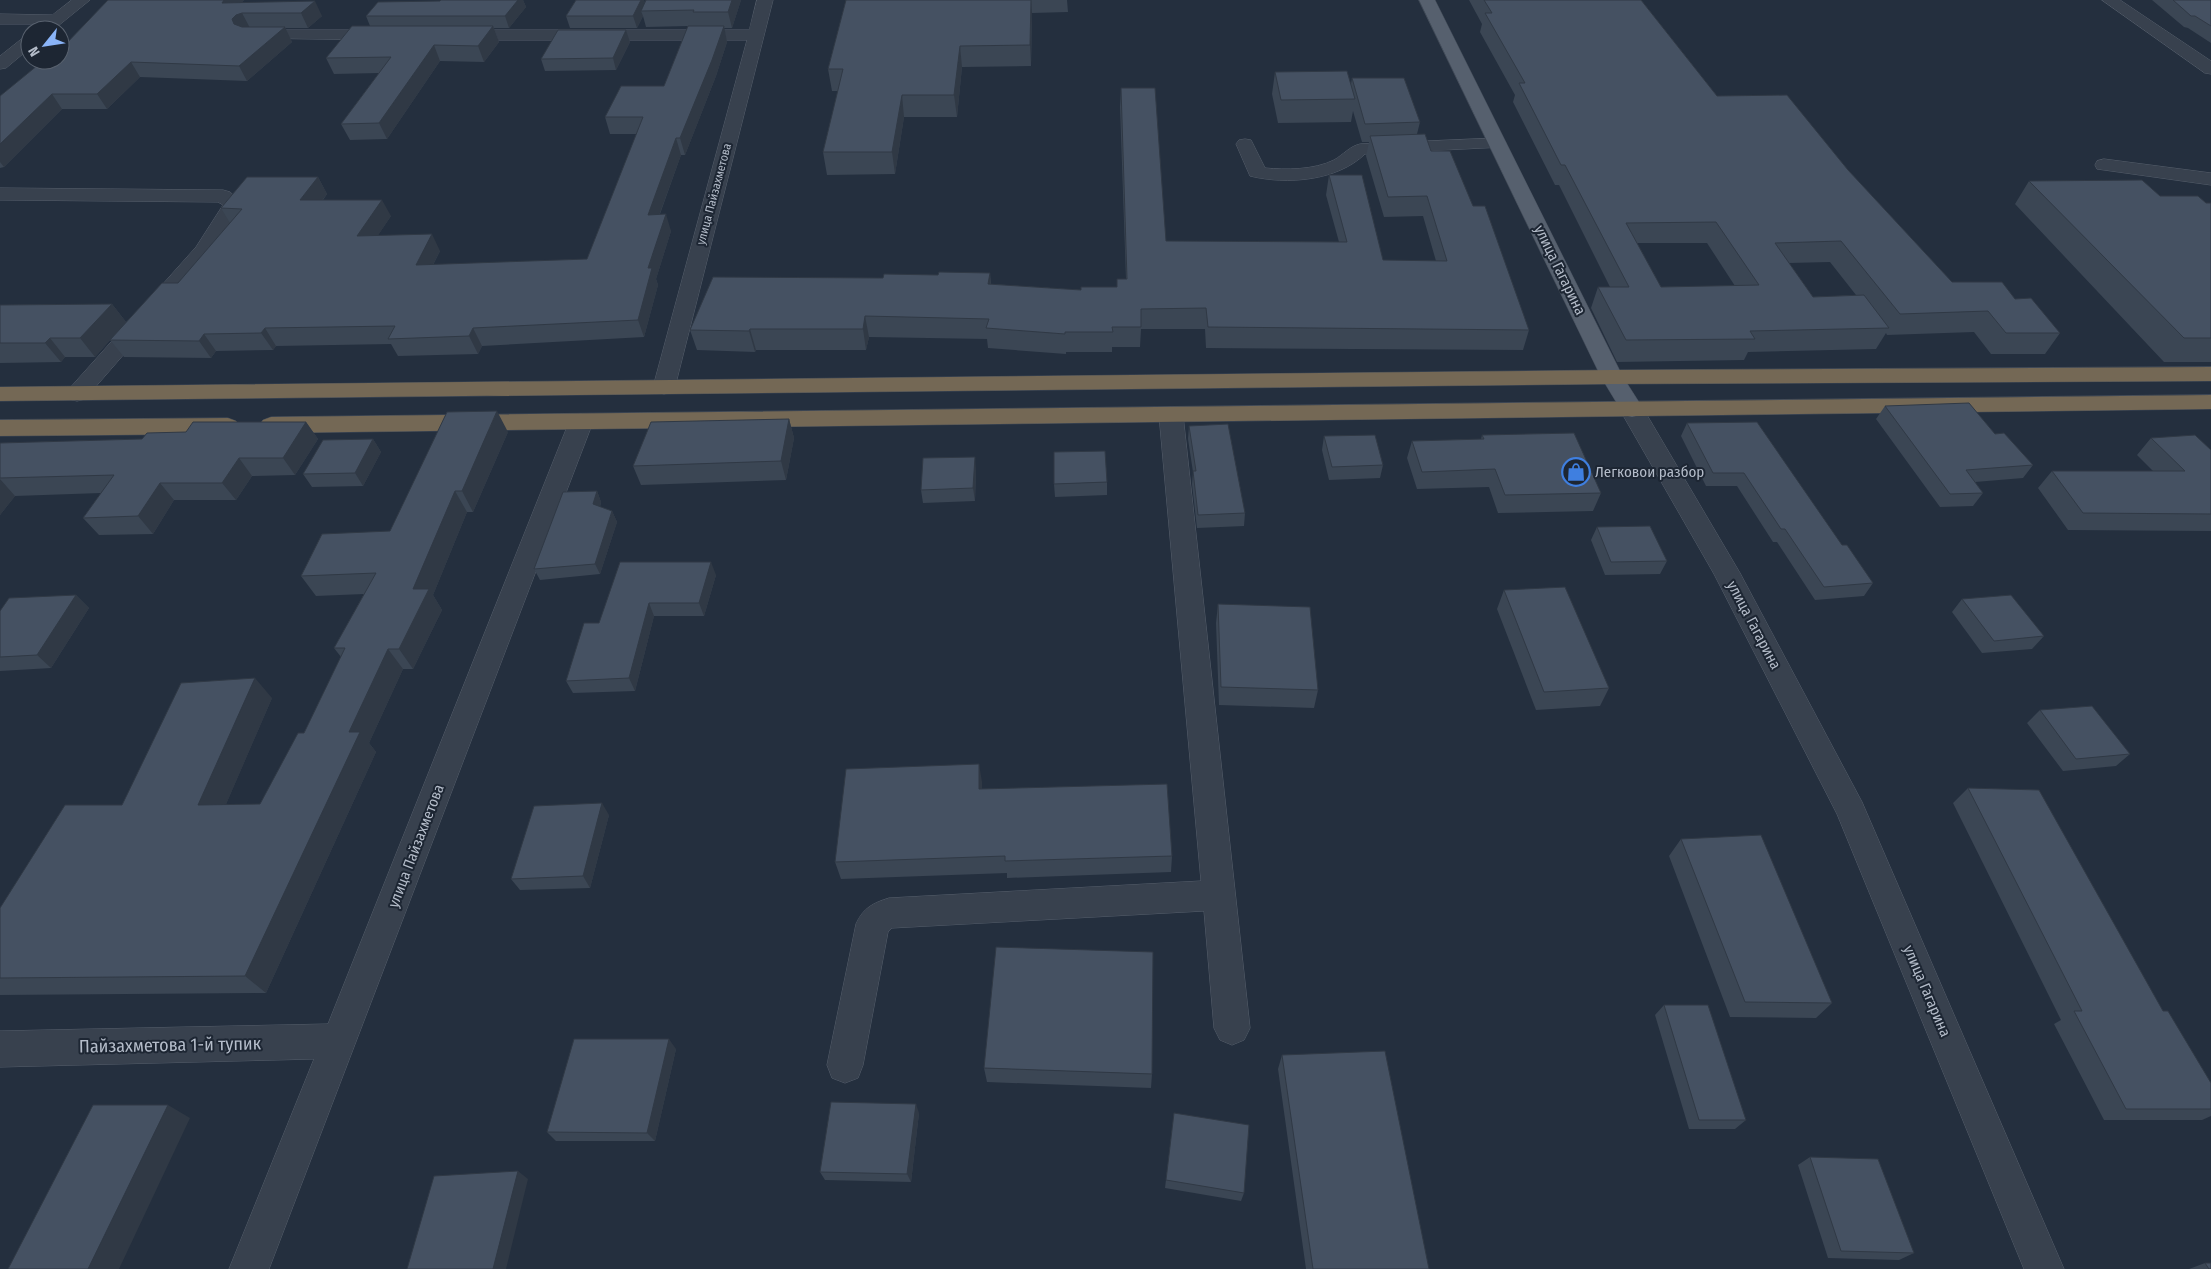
<svg xmlns="http://www.w3.org/2000/svg" width="2211" height="1269" viewBox="0 0 2211 1269" font-family="'Fira Sans Condensed',sans-serif">
<style>
.lines{fill:none;stroke-linecap:round;stroke-linejoin:round}
.minor-casing{stroke:#565f6c;stroke-width:1}
.major-casing{stroke:#414a57;stroke-width:1}
.highway-casing{stroke:#434c59;stroke-width:1}
.minor{fill:#38414e;fill-rule:evenodd}
.major{fill:#56606e;fill-rule:evenodd}
.highway{fill:#746855;fill-rule:evenodd}
.wall{fill:#3b4654;fill-rule:evenodd}
.shaded-wall{fill:#303945}
.building{fill:#455162;stroke:#303945;fill-rule:evenodd}
.labels{text-anchor:middle;dominant-baseline:central;stroke-width:4;stroke-linejoin:round;paint-order:stroke}
.far-street-label{font-size:12px;fill:#b4bcc9;stroke:#1d2633}
.street-label{font-size:15px;fill:#b4bcc9;stroke:#1d2633}
.poi-label{font-size:15px;fill:#b4bcc9;stroke:#1d2633;text-anchor:start}
.near-street-label{font-size:18px;fill:#b4bcc9;stroke:#1d2633}
</style>
<rect width="100%" height="100%" fill="#242f3e"/>
<g class="lines">
<defs>
<path id="minor" d="M 72,0 L 90,0 L 53,30 L 35,30 L 40,24 L 0,24 L 0,14 L 52,15 Z
M 757,0 L 773,0 L 675,387 L 672,392 L 664,394 L 656,392 L 653,387 L 747,40 L 460,40 L 454,38 L 452,35 L 454,32 L 460,30 L 749,30 Z
M 2102,0 L 2120,0 L 2211,61 L 2211,74 L 2205,73 Z
M 252,30 L 382,30 L 388,32 L 390,35 L 388,38 L 382,40 L 246,38 L 244,35 L 246,32 Z
M 30,35 L 30,48 L 6,68 L 0,69 L 0,56 L 24,37 Z
M 1497,138 L 1503,139 L 1506,143 L 1503,147 L 1365,154 C 1337,181 1287,185 1250,176 L 1236,144 L 1239,140 L 1245,139 L 1251,140 L 1265,168 C 1286,170 1314,170 1334,160 C 1343,155 1350,146 1360,144 Z
M 2104,159 L 2211,173 L 2211,185 L 2097,169 L 2095,165 L 2097,161 Z
M 0,188 L 223,190 L 230,192 L 243,204 L 211,254 L 85,399 L 77,401 L 69,399 L 66,394 L 69,389 L 196,247 L 223,205 L 218,202 L 0,200 Z
M 1632,403 L 1640,405 L 1644,410 L 1740,573 L 1862,802 L 2064,1269 L 2024,1269 L 1837,814 L 1714,574 L 1620,410 L 1624,405 Z
M 1171,407 L 1179,410 L 1183,415 L 1250,1028 L 1244,1040 L 1232,1045 L 1220,1040 L 1214,1028 L 1204,911 L 892,928 L 888,932 L 863,1065 L 858,1078 L 845,1083 L 832,1078 L 827,1065 L 856,924 C 863,908 873,903 889,898 L 1201,881 L 1159,415 L 1163,410 Z
M 581,414 L 589,417 L 593,422 L 269,1269 L 229,1269 L 314,1059 L 0,1067 L 0,1031 L 328,1024 L 569,422 L 573,417 Z"/>
<path id="major" d="M 1419,0 L 1435,0 L 1623,377 L 1644,410 L 1640,415 L 1632,417 L 1624,415 L 1601,377 Z"/>
<path id="highway" d="M 2211,367 L 2211,381 L 1612,384 L 0,401 L 0,387 L 1612,370 Z
M 2211,395 L 2211,409 L 271,433 L 263,430 L 259,425 L 263,420 L 271,417 Z
M 228,418 L 236,421 L 240,426 L 236,431 L 228,434 L 0,436 L 0,420 Z"/>
</defs>
<use href="#minor" class="minor-casing"/>
<use href="#major" class="major-casing"/>
<use href="#highway" class="highway-casing"/>
<use href="#minor" class="minor"/>
<use href="#major" class="major"/>
<use href="#highway" class="highway"/>
</g>
<path class="wall" d="M 108,0 L 244,0 L 242,2 L 322,16 L 308,28 L 285,28 L 292,42 L 247,81 L 140,77 L 107,109 L 62,109 L 4,167 L 0,168 L 0,96 L 63,47 Z
M 441,0 L 523,0 L 526,7 L 509,28 L 494,28 L 499,42 L 484,62 L 440,61 L 387,139 L 350,140 L 341,124 L 379,73 L 334,74 L 326,58 L 370,26 L 366,16 L 440,1 Z
M 576,0 L 644,0 L 645,3 L 646,0 L 741,0 L 732,28 L 724,28 L 727,42 L 716,76 L 685,155 L 681,155 L 660,214 L 671,231 L 656,279 L 658,285 L 644,337 L 482,346 L 478,354 L 398,356 L 391,344 L 276,346 L 273,350 L 216,351 L 211,358 L 124,357 L 110,340 L 178,283 L 230,223 L 221,208 L 318,177 L 327,194 L 323,200 L 391,216 L 378,235 L 440,251 L 433,265 L 587,259 L 637,134 L 610,134 L 605,117 L 664,86 L 688,26 L 646,27 L 643,16 L 637,28 L 570,28 L 566,16 Z
M 846,0 L 1067,0 L 1068,12 L 1032,13 L 1031,66 L 962,67 L 957,117 L 904,117 L 895,174 L 827,175 L 823,152 L 838,91 L 832,91 L 828,69 Z
M 1469,0 L 1641,0 L 1717,96 L 1848,170 L 1952,282 L 2015,299 L 2060,333 L 2045,354 L 1991,354 L 1974,332 L 1887,335 L 1886,333 L 1876,349 L 1748,352 L 1744,360 L 1617,362 L 1591,308 L 1598,287 L 1610,287 L 1559,185 L 1555,185 L 1513,102 L 1515,95 L 1480,32 L 1482,24 ZM 1637,243 L 1707,243 L 1735,286 L 1661,287 ZM 1830,262 L 1856,295 L 1813,297 L 1789,263 Z
M 2152,0 L 2211,0 L 2211,43 L 2188,28 L 2184,27 Z
M 626,30 L 630,42 L 616,70 L 545,71 L 541,59 Z
M 1275,72 L 1351,84 L 1352,78 L 1420,122 L 1417,134 L 1473,206 L 1529,330 L 1523,350 L 1206,348 L 1205,329 L 1141,329 L 1140,347 L 1112,347 L 1112,352 L 1066,352 L 1066,354 L 988,348 L 987,339 L 869,337 L 866,350 L 756,350 L 755,352 L 697,350 L 690,330 L 883,278 L 990,273 L 991,284 L 1081,290 L 1117,287 L 1126,279 L 1120,107 L 1121,88 L 1166,241 L 1339,242 L 1326,195 L 1329,175 L 1383,260 L 1436,261 L 1423,216 L 1384,217 L 1366,156 L 1369,142 L 1362,142 L 1353,111 L 1351,122 L 1278,123 L 1272,94 Z
M 2029,181 L 2160,196 L 2206,203 L 2211,203 L 2211,362 L 2164,362 L 2015,204 Z
M 112,304 L 126,322 L 95,357 L 65,357 L 61,362 L 0,363 L 0,305 Z
M 1885,406 L 2033,465 L 2023,478 L 1975,482 L 1983,493 L 1973,506 L 1940,507 L 1876,419 Z
M 789,419 L 794,438 L 786,480 L 641,485 L 633,466 Z
M 306,422 L 318,439 L 295,475 L 252,476 L 236,500 L 174,500 L 153,534 L 99,535 L 83,518 L 101,493 L 15,496 L 0,515 L 0,443 L 142,439 L 186,432 Z
M 1687,423 L 1842,545 L 1873,583 L 1864,596 L 1815,600 L 1777,542 L 1773,542 L 1737,486 L 1706,486 L 1681,436 Z
M 1189,426 L 1245,513 L 1244,526 L 1197,528 L 1192,484 L 1193,472 L 1188,439 Z
M 508,432 L 473,512 L 467,512 L 433,595 L 442,610 L 413,669 L 403,669 L 369,743 L 376,752 L 266,993 L 0,995 L 0,908 L 122,805 L 272,698 L 226,804 L 260,804 L 304,733 L 341,657 L 334,648 L 364,594 L 316,596 L 301,576 L 390,531 Z
M 1482,435 L 1601,493 L 1593,511 L 1498,513 L 1489,487 L 1417,489 L 1407,458 L 1412,441 L 1481,439 Z
M 1324,436 L 1383,465 L 1380,478 L 1329,480 L 1322,450 Z
M 2151,438 L 2211,450 L 2211,531 L 2068,530 L 2038,488 L 2052,471 L 2153,471 L 2137,455 Z
M 373,439 L 381,452 L 363,486 L 312,487 L 303,474 Z
M 976,470 L 975,501 L 923,503 L 921,490 Z
M 1107,482 L 1107,495 L 1055,497 L 1054,484 Z
M 597,491 L 601,502 L 600,507 L 612,511 L 617,522 L 600,574 L 540,580 L 534,569 Z
M 1597,527 L 1667,561 L 1660,574 L 1605,575 L 1591,540 Z
M 716,575 L 704,616 L 654,616 L 635,691 L 573,693 L 566,681 L 599,623 Z
M 1504,590 L 1609,688 L 1600,706 L 1536,710 L 1497,609 Z
M 76,595 L 89,608 L 51,668 L 0,671 L 0,611 Z
M 1962,599 L 2044,636 L 2032,649 L 1982,653 L 1952,612 Z
M 1218,604 L 1318,690 L 1314,708 L 1219,705 L 1216,623 Z
M 2040,710 L 2130,754 L 2116,766 L 2063,771 L 2027,723 Z
M 982,782 L 982,789 L 1172,856 L 1171,872 L 1007,878 L 1007,873 L 841,879 L 835,862 Z
M 1968,788 L 2163,1011 L 2211,1083 L 2211,1116 L 2202,1120 L 2104,1120 L 2054,1024 L 2061,1020 L 1953,803 Z
M 609,815 L 590,888 L 520,890 L 511,879 Z
M 1681,839 L 1832,1003 L 1816,1018 L 1730,1017 L 1669,856 Z
M 1664,1005 L 1746,1120 L 1735,1129 L 1689,1129 L 1655,1015 Z
M 676,1049 L 655,1141 L 556,1141 L 547,1132 Z
M 1282,1055 L 1429,1269 L 1306,1269 L 1278,1069 Z
M 984,1068 L 1152,1074 L 1151,1088 L 987,1082 Z
M 919,1113 L 911,1182 L 825,1180 L 820,1172 Z
M 1174,1113 L 1244,1193 L 1241,1201 L 1165,1188 Z
M 1810,1157 L 1914,1253 L 1899,1260 L 1828,1258 L 1798,1165 Z
M 2205,1263 L 2211,1269 L 2189,1269 Z"/>
<path class="shaded-wall" d="M 224,0 L 244,0 L 230,17 L 222,3 Z
M 518,0 L 523,0 L 526,7 L 509,28 L 505,16 Z
M 641,0 L 644,0 L 646,7 L 641,11 L 643,16 L 637,28 L 633,16 Z
M 732,0 L 741,0 L 732,28 L 728,12 Z
M 1031,0 L 1032,13 L 1031,66 L 1030,45 Z
M 315,1 L 322,16 L 308,28 L 301,13 Z
M 242,13 L 250,28 L 243,30 L 234,24 L 232,19 L 236,15 Z
M 493,26 L 499,42 L 484,62 L 478,46 Z
M 724,26 L 727,42 L 716,76 L 685,155 L 680,138 Z
M 285,27 L 292,42 L 247,81 L 239,66 Z
M 626,30 L 630,42 L 616,70 L 613,58 Z
M 434,45 L 440,61 L 387,139 L 379,123 Z
M 960,46 L 962,67 L 957,117 L 954,95 Z
M 131,62 L 140,77 L 107,109 L 97,94 Z
M 52,94 L 62,109 L 4,167 L 0,162 L 0,144 Z
M 902,95 L 904,117 L 895,174 L 892,152 Z
M 676,138 L 681,155 L 653,232 L 648,215 Z
M 318,177 L 327,194 L 309,217 L 300,200 Z
M 382,200 L 391,216 L 366,253 L 357,236 Z
M 666,214 L 671,231 L 656,279 L 658,285 L 644,337 L 638,320 L 648,268 Z
M 432,234 L 440,251 L 424,282 L 416,265 Z
M 990,273 L 991,293 L 988,284 Z
M 112,304 L 126,322 L 95,357 L 80,338 Z
M 865,316 L 869,337 L 866,350 L 863,329 Z
M 265,328 L 276,346 L 273,350 L 261,333 Z
M 473,328 L 482,346 L 478,354 L 469,336 Z
M 750,329 L 756,350 L 755,352 L 749,331 Z
M 204,334 L 216,351 L 211,358 L 199,341 Z
M 50,338 L 65,357 L 61,362 L 45,343 Z
M 497,411 L 508,432 L 473,512 L 462,491 Z
M 789,419 L 794,438 L 786,480 L 781,461 Z
M 306,422 L 318,439 L 295,475 L 283,458 Z
M 373,439 L 381,452 L 363,486 L 355,473 Z
M 975,457 L 976,470 L 975,501 L 973,488 Z
M 239,458 L 252,476 L 236,500 L 222,483 Z
M 0,479 L 15,496 L 0,515 Z
M 160,483 L 174,500 L 153,534 L 138,516 Z
M 455,491 L 467,512 L 433,595 L 442,610 L 413,669 L 399,649 L 413,589 Z
M 597,491 L 601,502 L 598,515 L 593,504 Z
M 612,511 L 617,522 L 600,574 L 595,564 Z
M 711,562 L 716,575 L 704,616 L 699,603 Z
M 76,595 L 89,608 L 51,668 L 37,655 Z
M 649,603 L 654,616 L 635,691 L 629,678 Z
M 388,649 L 403,669 L 369,743 L 376,752 L 266,993 L 245,976 L 349,732 Z
M 255,678 L 272,698 L 218,823 L 198,805 Z
M 979,764 L 982,782 L 982,807 L 979,789 Z
M 602,803 L 609,815 L 590,888 L 583,876 Z
M 669,1039 L 676,1049 L 655,1141 L 647,1133 Z
M 916,1104 L 919,1113 L 911,1182 L 907,1174 Z
M 168,1105 L 190,1118 L 119,1269 L 88,1269 Z
M 518,1171 L 528,1179 L 506,1269 L 493,1269 Z"/>
<path class="building" d="M 108,0 L 224,0 L 222,3 L 315,1 L 301,13 L 242,13 L 236,15 L 232,19 L 234,24 L 242,27 L 285,27 L 239,66 L 131,62 L 97,94 L 52,94 L 0,144 L 0,96 L 44,60 L 60,60 L 60,47 L 63,47 Z
M 441,0 L 518,0 L 505,16 L 366,16 L 378,2 L 440,1 Z
M 576,0 L 641,0 L 633,16 L 566,16 Z
M 646,0 L 732,0 L 728,12 L 693,12 L 694,10 L 641,11 Z
M 846,0 L 1031,0 L 1030,45 L 960,46 L 954,95 L 902,95 L 892,152 L 823,152 L 843,69 L 828,69 Z
M 1484,0 L 1641,0 L 1717,96 L 1787,95 L 1848,170 L 1952,282 L 2002,282 L 2015,299 L 2031,298 L 2060,333 L 2006,333 L 1988,311 L 1900,314 L 1841,241 L 1775,243 L 1813,297 L 1864,295 L 1889,328 L 1750,331 L 1755,339 L 1626,340 L 1598,287 L 1629,287 L 1565,165 L 1561,165 L 1519,83 L 1525,83 L 1485,13 L 1492,13 ZM 1716,222 L 1759,285 L 1661,287 L 1626,223 Z
M 2173,0 L 2211,0 L 2211,26 L 2195,16 L 2191,16 Z
M 352,26 L 493,26 L 478,46 L 434,45 L 379,123 L 341,124 L 391,57 L 326,58 Z
M 688,26 L 724,26 L 712,60 L 680,138 L 676,138 L 648,215 L 666,214 L 648,268 L 652,268 L 638,320 L 473,328 L 469,336 L 388,339 L 395,326 L 265,328 L 261,333 L 204,334 L 199,341 L 110,340 L 162,283 L 178,283 L 242,209 L 221,208 L 247,177 L 318,177 L 300,200 L 382,200 L 357,236 L 432,234 L 416,265 L 587,259 L 643,117 L 605,117 L 621,86 L 664,86 Z
M 558,30 L 626,30 L 613,58 L 541,59 Z
M 1347,71 L 1355,99 L 1281,100 L 1275,72 Z
M 1352,78 L 1404,78 L 1420,122 L 1365,124 Z
M 1121,88 L 1155,88 L 1166,241 L 1347,242 L 1329,175 L 1362,175 L 1383,260 L 1447,261 L 1427,196 L 1388,197 L 1370,136 L 1425,134 L 1431,151 L 1450,151 L 1473,206 L 1485,206 L 1529,330 L 1208,327 L 1206,308 L 1141,309 L 1141,327 L 1112,327 L 1113,332 L 1065,332 L 1065,334 L 986,328 L 989,319 L 865,316 L 863,329 L 750,329 L 749,331 L 690,330 L 713,277 L 883,278 L 884,274 L 938,275 L 939,272 L 990,273 L 988,284 L 1081,290 L 1081,287 L 1117,287 L 1117,279 L 1127,279 Z
M 2142,180 L 2160,196 L 2198,196 L 2206,203 L 2211,203 L 2211,338 L 2184,338 L 2029,181 Z
M 112,304 L 80,338 L 50,338 L 45,343 L 0,343 L 0,305 Z
M 1969,403 L 1995,434 L 2004,433 L 2033,465 L 1966,470 L 1983,493 L 1950,494 L 1885,406 Z
M 497,411 L 462,491 L 455,491 L 413,589 L 429,589 L 399,649 L 388,649 L 349,732 L 360,732 L 245,976 L 0,978 L 0,908 L 65,805 L 122,805 L 181,683 L 255,678 L 198,805 L 260,804 L 298,733 L 304,733 L 345,648 L 334,648 L 376,573 L 301,576 L 322,534 L 390,531 L 447,412 Z
M 789,419 L 781,461 L 633,466 L 651,422 Z
M 193,422 L 306,422 L 283,458 L 239,458 L 222,483 L 160,483 L 138,516 L 83,518 L 114,475 L 0,478 L 0,443 L 142,439 L 147,433 L 186,432 Z
M 1757,422 L 1842,545 L 1847,545 L 1873,583 L 1824,587 L 1785,529 L 1781,529 L 1744,473 L 1713,473 L 1687,423 Z
M 1228,424 L 1245,513 L 1198,515 L 1193,471 L 1196,471 L 1189,426 Z
M 1574,433 L 1601,493 L 1505,495 L 1495,469 L 1422,472 L 1412,441 L 1484,439 L 1482,435 Z
M 1375,435 L 1383,465 L 1332,467 L 1324,436 Z
M 2195,435 L 2211,450 L 2211,514 L 2083,513 L 2052,471 L 2185,471 L 2151,438 Z
M 373,439 L 355,473 L 303,474 L 323,440 Z
M 1105,451 L 1107,482 L 1054,484 L 1054,452 Z
M 975,457 L 973,488 L 921,490 L 923,458 Z
M 597,491 L 593,504 L 612,511 L 595,564 L 534,569 L 563,492 Z
M 1650,526 L 1667,561 L 1611,562 L 1597,527 Z
M 620,562 L 711,562 L 699,603 L 649,603 L 629,678 L 566,681 L 584,623 L 599,623 Z
M 1565,587 L 1609,688 L 1544,692 L 1504,590 Z
M 76,595 L 37,655 L 0,657 L 0,611 L 9,598 Z
M 2011,595 L 2044,636 L 1994,641 L 1962,599 Z
M 1218,604 L 1310,607 L 1318,690 L 1221,687 Z
M 2092,706 L 2130,754 L 2076,759 L 2040,710 Z
M 979,764 L 979,789 L 1167,784 L 1172,856 L 1005,861 L 1005,856 L 835,862 L 846,769 Z
M 1968,788 L 2039,790 L 2163,1011 L 2168,1011 L 2211,1083 L 2211,1109 L 2126,1109 L 2074,1011 L 2082,1011 Z
M 602,803 L 583,876 L 511,879 L 534,806 Z
M 1761,835 L 1832,1003 L 1745,1002 L 1681,839 Z
M 996,947 L 1153,952 L 1152,1074 L 984,1068 Z
M 1664,1005 L 1708,1005 L 1746,1120 L 1699,1120 Z
M 574,1039 L 669,1039 L 647,1133 L 547,1132 Z
M 1385,1051 L 1429,1269 L 1313,1269 L 1282,1055 Z
M 831,1102 L 916,1104 L 907,1174 L 820,1172 Z
M 93,1105 L 168,1105 L 88,1269 L 8,1269 Z
M 1174,1113 L 1249,1125 L 1244,1193 L 1166,1180 Z
M 1810,1157 L 1878,1159 L 1914,1253 L 1841,1251 Z
M 518,1171 L 493,1269 L 407,1269 L 434,1176 Z
M 2205,1263 L 2211,1263 L 2211,1269 L 2209,1269 Z"/>
<defs>
<symbol id="shop-ring" viewBox="-11 -11 22 22"><circle r="9.5" fill="#1d2633" stroke="#3f7fe0" stroke-width="1.5"/><path d="M-5-2.5h2.3a2.7 3.5 0 0 1 5.4 0H5L5.5 6h-11ZM-1.5-2.5h3a1.5 2.3 0 0 0-3 0Z" fill="#3f7fe0"/></symbol>
</defs>
<g fill-rule="evenodd">
<use href="#shop-ring" x="1560" y="456" width="32" height="32"/>
</g>
<g class="labels">
<g class="far-street-label">
<text transform="translate(714 194) rotate(-75)">улица Пайзахметова</text>
</g>
<g class="street-label">
<text transform="translate(1560 270) rotate(64)">улица Гагарина</text>
<text transform="translate(1754 625) rotate(62)">улица Гагарина</text>
<text transform="translate(416 846) rotate(-69)">улица Пайзахметова</text>
<text transform="translate(1927 991) rotate(67)">улица Гагарина</text>
</g>
<g class="poi-label">
<text x="1595" y="472">Легковои разбор</text>
</g>
<g class="near-street-label">
<text transform="translate(170 1045) rotate(-1)">Пайзахметова 1-й тупик</text>
</g>
</g>
<g transform="translate(45 45) rotate(240)"><circle r="24" fill="#1d2633" stroke="#59626f"/>
<path d="M0-4L9 19L0 12L-9 19Z" fill="#8ab4f8"/>
<text y="-8" font-size="14" font-weight="bold" text-anchor="middle" fill="#b4bcc9">N</text>
</g>
</svg>
